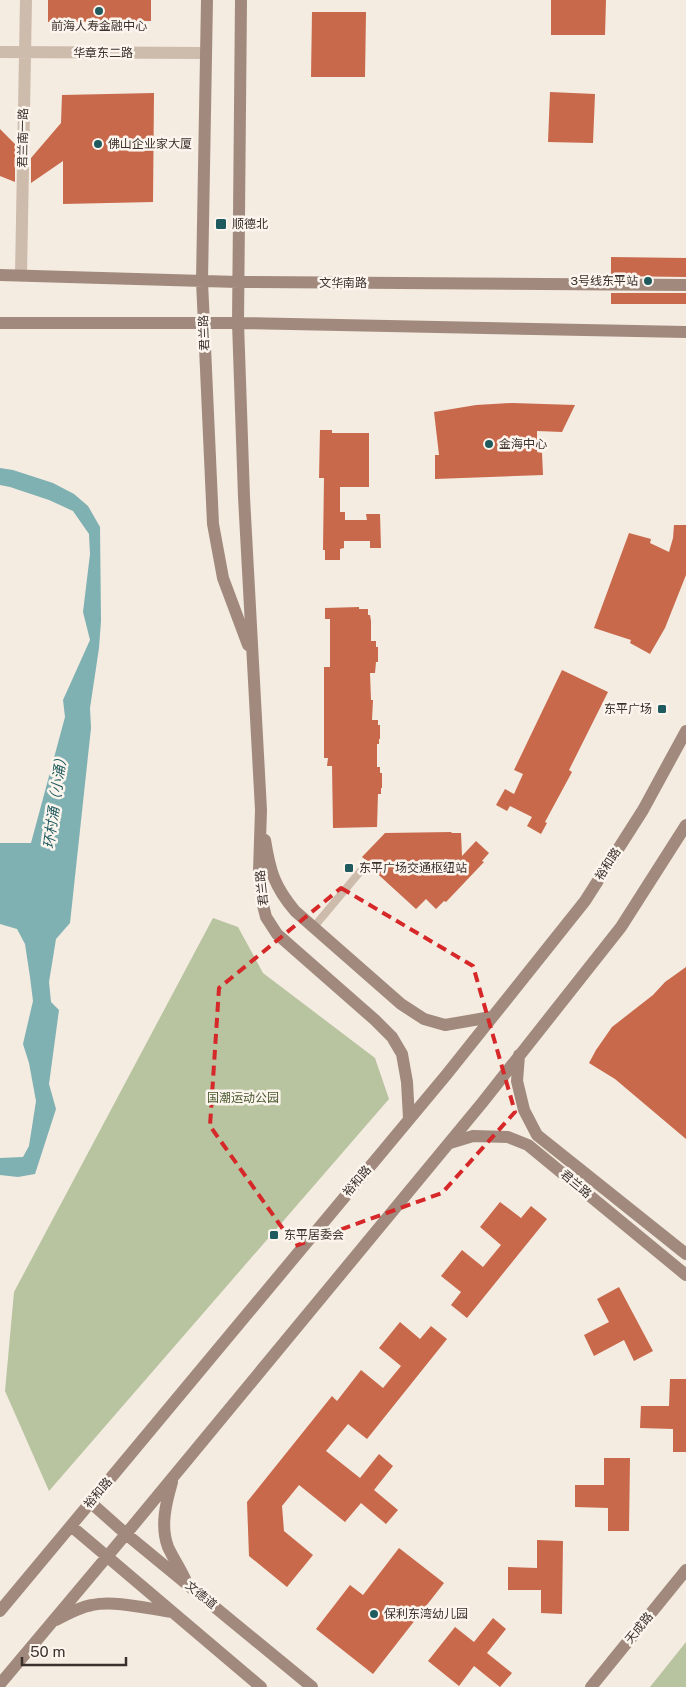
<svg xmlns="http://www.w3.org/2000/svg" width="686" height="1687" viewBox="0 0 686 1687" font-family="'Public Sans','Noto Sans SC',sans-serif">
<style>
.green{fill:#b8c4a0}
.water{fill:#7fb0b2}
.building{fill:#c8694b}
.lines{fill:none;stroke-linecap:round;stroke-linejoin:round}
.lane{stroke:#cdbbac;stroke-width:8}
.street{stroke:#cdbbac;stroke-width:12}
.secondary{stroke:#a18a7d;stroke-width:12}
.marked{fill:none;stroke:#d62828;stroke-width:4;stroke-dasharray:10 6;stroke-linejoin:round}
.poi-dot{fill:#1f5a5e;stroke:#fbf5ee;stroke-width:2}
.labels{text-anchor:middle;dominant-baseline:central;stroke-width:5;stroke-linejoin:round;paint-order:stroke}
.poi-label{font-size:12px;fill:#3b302b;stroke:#fbf5ee;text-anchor:start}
.street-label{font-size:12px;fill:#3b302b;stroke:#fbf5ee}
.park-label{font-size:12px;fill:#4a5a2e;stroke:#fbf5ee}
.water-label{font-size:14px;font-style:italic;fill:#1f5a5e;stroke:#fbf5ee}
</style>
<rect width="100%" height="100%" fill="#f4ebe1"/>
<path class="green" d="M 213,918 L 238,927 L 263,973 L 375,1058 L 389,1099 L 49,1491 L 5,1391 L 14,1292 Z
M 686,1642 L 686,1687 L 650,1687 Z"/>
<path class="water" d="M 0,468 L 13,470 L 53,483 L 74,494 L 88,506 L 100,527 L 101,621 L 99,648 L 90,708 L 91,728 L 70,923 L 56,939 L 49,982 L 51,1002 L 59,1010 L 49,1084 L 56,1109 L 35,1174 L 18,1177 L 0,1175 L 0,1158 L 23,1157 L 29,1146 L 36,1101 L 29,1063 L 23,1044 L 33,1001 L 30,977 L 25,944 L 17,929 L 0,924 L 0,843 L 31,843 L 65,717 L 63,700 L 90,640 L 83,612 L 90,554 L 89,534 L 73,511 L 49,500 L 10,487 L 0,485 Z"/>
<path class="building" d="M 48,0 L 151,0 L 151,21 L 48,22 Z
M 551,0 L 606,0 L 605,35 L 551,35 Z
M 312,12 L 366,12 L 365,77 L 311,77 Z
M 550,92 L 595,94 L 593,143 L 548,142 Z
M 154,93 L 153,202 L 63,204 L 63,161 L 31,183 L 31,158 L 61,123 L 62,95 Z
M 0,129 L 15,144 L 15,182 L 0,176 Z
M 611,257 L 686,258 L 686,277 L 611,276 Z
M 611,293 L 686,293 L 686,304 L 611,304 Z
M 512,403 L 575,405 L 562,432 L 537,431 L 537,452 L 542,453 L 543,475 L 435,479 L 435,455 L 439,455 L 434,412 L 476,405 Z
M 320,430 L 332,430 L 332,433 L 369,433 L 369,487 L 340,487 L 340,512 L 345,512 L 345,520 L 367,520 L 366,514 L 380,514 L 381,548 L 370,548 L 370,541 L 344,541 L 344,548 L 340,549 L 340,560 L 325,560 L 325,550 L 323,550 L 324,478 L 319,478 Z
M 674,525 L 686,525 L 686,575 L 665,628 L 650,654 L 630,643 L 631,640 L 594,628 L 629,533 L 651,539 L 650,543 L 669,552 L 673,538 Z
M 359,607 L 359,609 L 368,609 L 368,615 L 370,615 L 371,621 L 371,641 L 376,641 L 376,647 L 378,647 L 378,662 L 376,662 L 375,673 L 370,673 L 371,700 L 373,700 L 372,720 L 378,720 L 378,725 L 380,725 L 380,739 L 379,739 L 379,744 L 377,744 L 377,767 L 380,767 L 380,773 L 382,773 L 382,788 L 381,788 L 381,794 L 378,794 L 377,827 L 333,828 L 332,766 L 327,766 L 328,758 L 324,758 L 324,667 L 330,667 L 330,619 L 325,619 L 325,608 Z
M 562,670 L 608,692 L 569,770 L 572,772 L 545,822 L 547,823 L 541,834 L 527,826 L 532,817 L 510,806 L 507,811 L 496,805 L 505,789 L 514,794 L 523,774 L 514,770 Z
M 451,832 L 452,833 L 461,833 L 462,856 L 476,841 L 489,853 L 482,861 L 484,862 L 446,902 L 444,901 L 436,909 L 426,899 L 416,909 L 370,867 L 371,865 L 362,857 L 385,833 Z
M 686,967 L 686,1139 L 615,1079 L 589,1063 L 596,1050 L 612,1027 L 653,995 L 665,982 Z
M 500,1202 L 521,1218 L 531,1206 L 547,1219 L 467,1318 L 451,1305 L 461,1292 L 441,1276 L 462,1250 L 483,1267 L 501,1245 L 480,1227 Z
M 619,1287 L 653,1351 L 634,1361 L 624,1340 L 594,1356 L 584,1335 L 609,1322 L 597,1299 Z
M 400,1322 L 420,1339 L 431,1326 L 447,1339 L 367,1439 L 348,1424 L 326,1451 L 360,1478 L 379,1454 L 393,1466 L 374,1490 L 398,1510 L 386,1524 L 361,1503 L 345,1522 L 299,1485 L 282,1506 L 284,1531 L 313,1555 L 287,1587 L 249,1556 L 247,1502 L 332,1396 L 337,1401 L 361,1370 L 383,1388 L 401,1366 L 379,1348 Z
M 670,1379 L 686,1379 L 686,1452 L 673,1452 L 673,1429 L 640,1428 L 641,1406 L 669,1406 Z
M 604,1458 L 630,1458 L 629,1531 L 608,1531 L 608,1508 L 575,1507 L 575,1485 L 604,1485 Z
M 537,1540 L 563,1541 L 562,1614 L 541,1613 L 541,1590 L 508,1590 L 508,1567 L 537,1568 Z
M 399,1548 L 444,1583 L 373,1674 L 316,1629 L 350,1585 L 363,1595 Z
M 493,1618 L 506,1629 L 487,1653 L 512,1673 L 500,1687 L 474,1666 L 459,1686 L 428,1661 L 455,1627 L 474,1642 Z"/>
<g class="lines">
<path class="lane" d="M 313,928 L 364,867"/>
<path class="street" d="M 0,52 L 206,53
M 21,275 L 26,0"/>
<path class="secondary" d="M 207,0 L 202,281 L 213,524 L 223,578 L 248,645
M 241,0 L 238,323 L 244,497 L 261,810 L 259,871 L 262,901 L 266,917 L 277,934 L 375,1020 L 392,1037 L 402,1054 L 407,1082 L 409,1119
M 0,275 L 238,282 L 686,285
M 0,323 L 238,323 L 686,332
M 265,840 C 270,871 274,886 295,911 L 401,1004 L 424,1019 L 445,1025 L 491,1017
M 519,1055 L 517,1081 L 524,1110 L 537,1135 L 686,1254
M 450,1143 L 473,1136 L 508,1137 L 528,1145 L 686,1275
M 172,1482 C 166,1503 160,1526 168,1547 C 173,1558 180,1568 185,1579
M 90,1502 L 126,1534 L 312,1687
M 71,1526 L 261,1687
M 0,1611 L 447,1074 L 585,901 L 643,810 L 686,731
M 56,1620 C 67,1614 80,1607 92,1605 C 115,1600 149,1609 172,1612
M 0,1684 L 126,1534 L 482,1103 L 621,927 L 686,825
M 591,1687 L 686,1570"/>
</g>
<path class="marked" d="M 341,888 L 473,966 L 515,1112 L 442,1193 L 295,1246 L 210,1126 L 219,988 Z"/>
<g class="poi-dot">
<circle cx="99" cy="11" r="5"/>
<circle cx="98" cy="144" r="5"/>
<rect x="215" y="218" width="12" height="12" rx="2.5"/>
<circle cx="648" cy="281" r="5"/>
<circle cx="489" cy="444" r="5"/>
<rect x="657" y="704" width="10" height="10" rx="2.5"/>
<rect x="344" y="863" width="10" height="10" rx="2.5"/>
<rect x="269" y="1230" width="10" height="10" rx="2.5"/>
<circle cx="374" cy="1614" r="5"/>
</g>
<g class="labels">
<g class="poi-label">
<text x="99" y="26" text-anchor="middle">前海人寿金融中心</text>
<text x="108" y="144">佛山企业家大厦</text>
<text x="232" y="224">顺德北</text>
<text x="638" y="281" text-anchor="end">3号线东平站</text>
<text x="499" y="444">金海中心</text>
<text x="652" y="709" text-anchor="end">东平广场</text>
<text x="359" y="868">东平广场交通枢纽站</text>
<text x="284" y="1235">东平居委会</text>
<text x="384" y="1614">保利东湾幼儿园</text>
</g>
<g class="street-label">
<text x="103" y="53">华章东二路</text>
<text transform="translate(23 138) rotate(-89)">君兰南一路</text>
<text x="343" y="283">文华南路</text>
<text transform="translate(204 333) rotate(-92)">君兰路</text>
<text transform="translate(608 864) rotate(-57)">裕和路</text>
<text transform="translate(262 888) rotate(-96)">君兰路</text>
<text transform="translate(357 1181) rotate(-50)">裕和路</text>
<text transform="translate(576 1184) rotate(40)">君兰路</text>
<text transform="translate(98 1493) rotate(-50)">裕和路</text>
<text transform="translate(201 1595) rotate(39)">文德道</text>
<text transform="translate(639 1628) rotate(-51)">天成路</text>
</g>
<g class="park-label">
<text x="243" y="1098">国潮运动公园</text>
</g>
<g class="water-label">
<text transform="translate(55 800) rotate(-82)">环村涌（小涌）</text>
</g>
</g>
<path d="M22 1657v8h104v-8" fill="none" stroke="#3b302b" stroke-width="2.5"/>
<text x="30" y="1657" font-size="15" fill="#3b302b" stroke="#fbf5ee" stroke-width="4" paint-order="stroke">50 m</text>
</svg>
